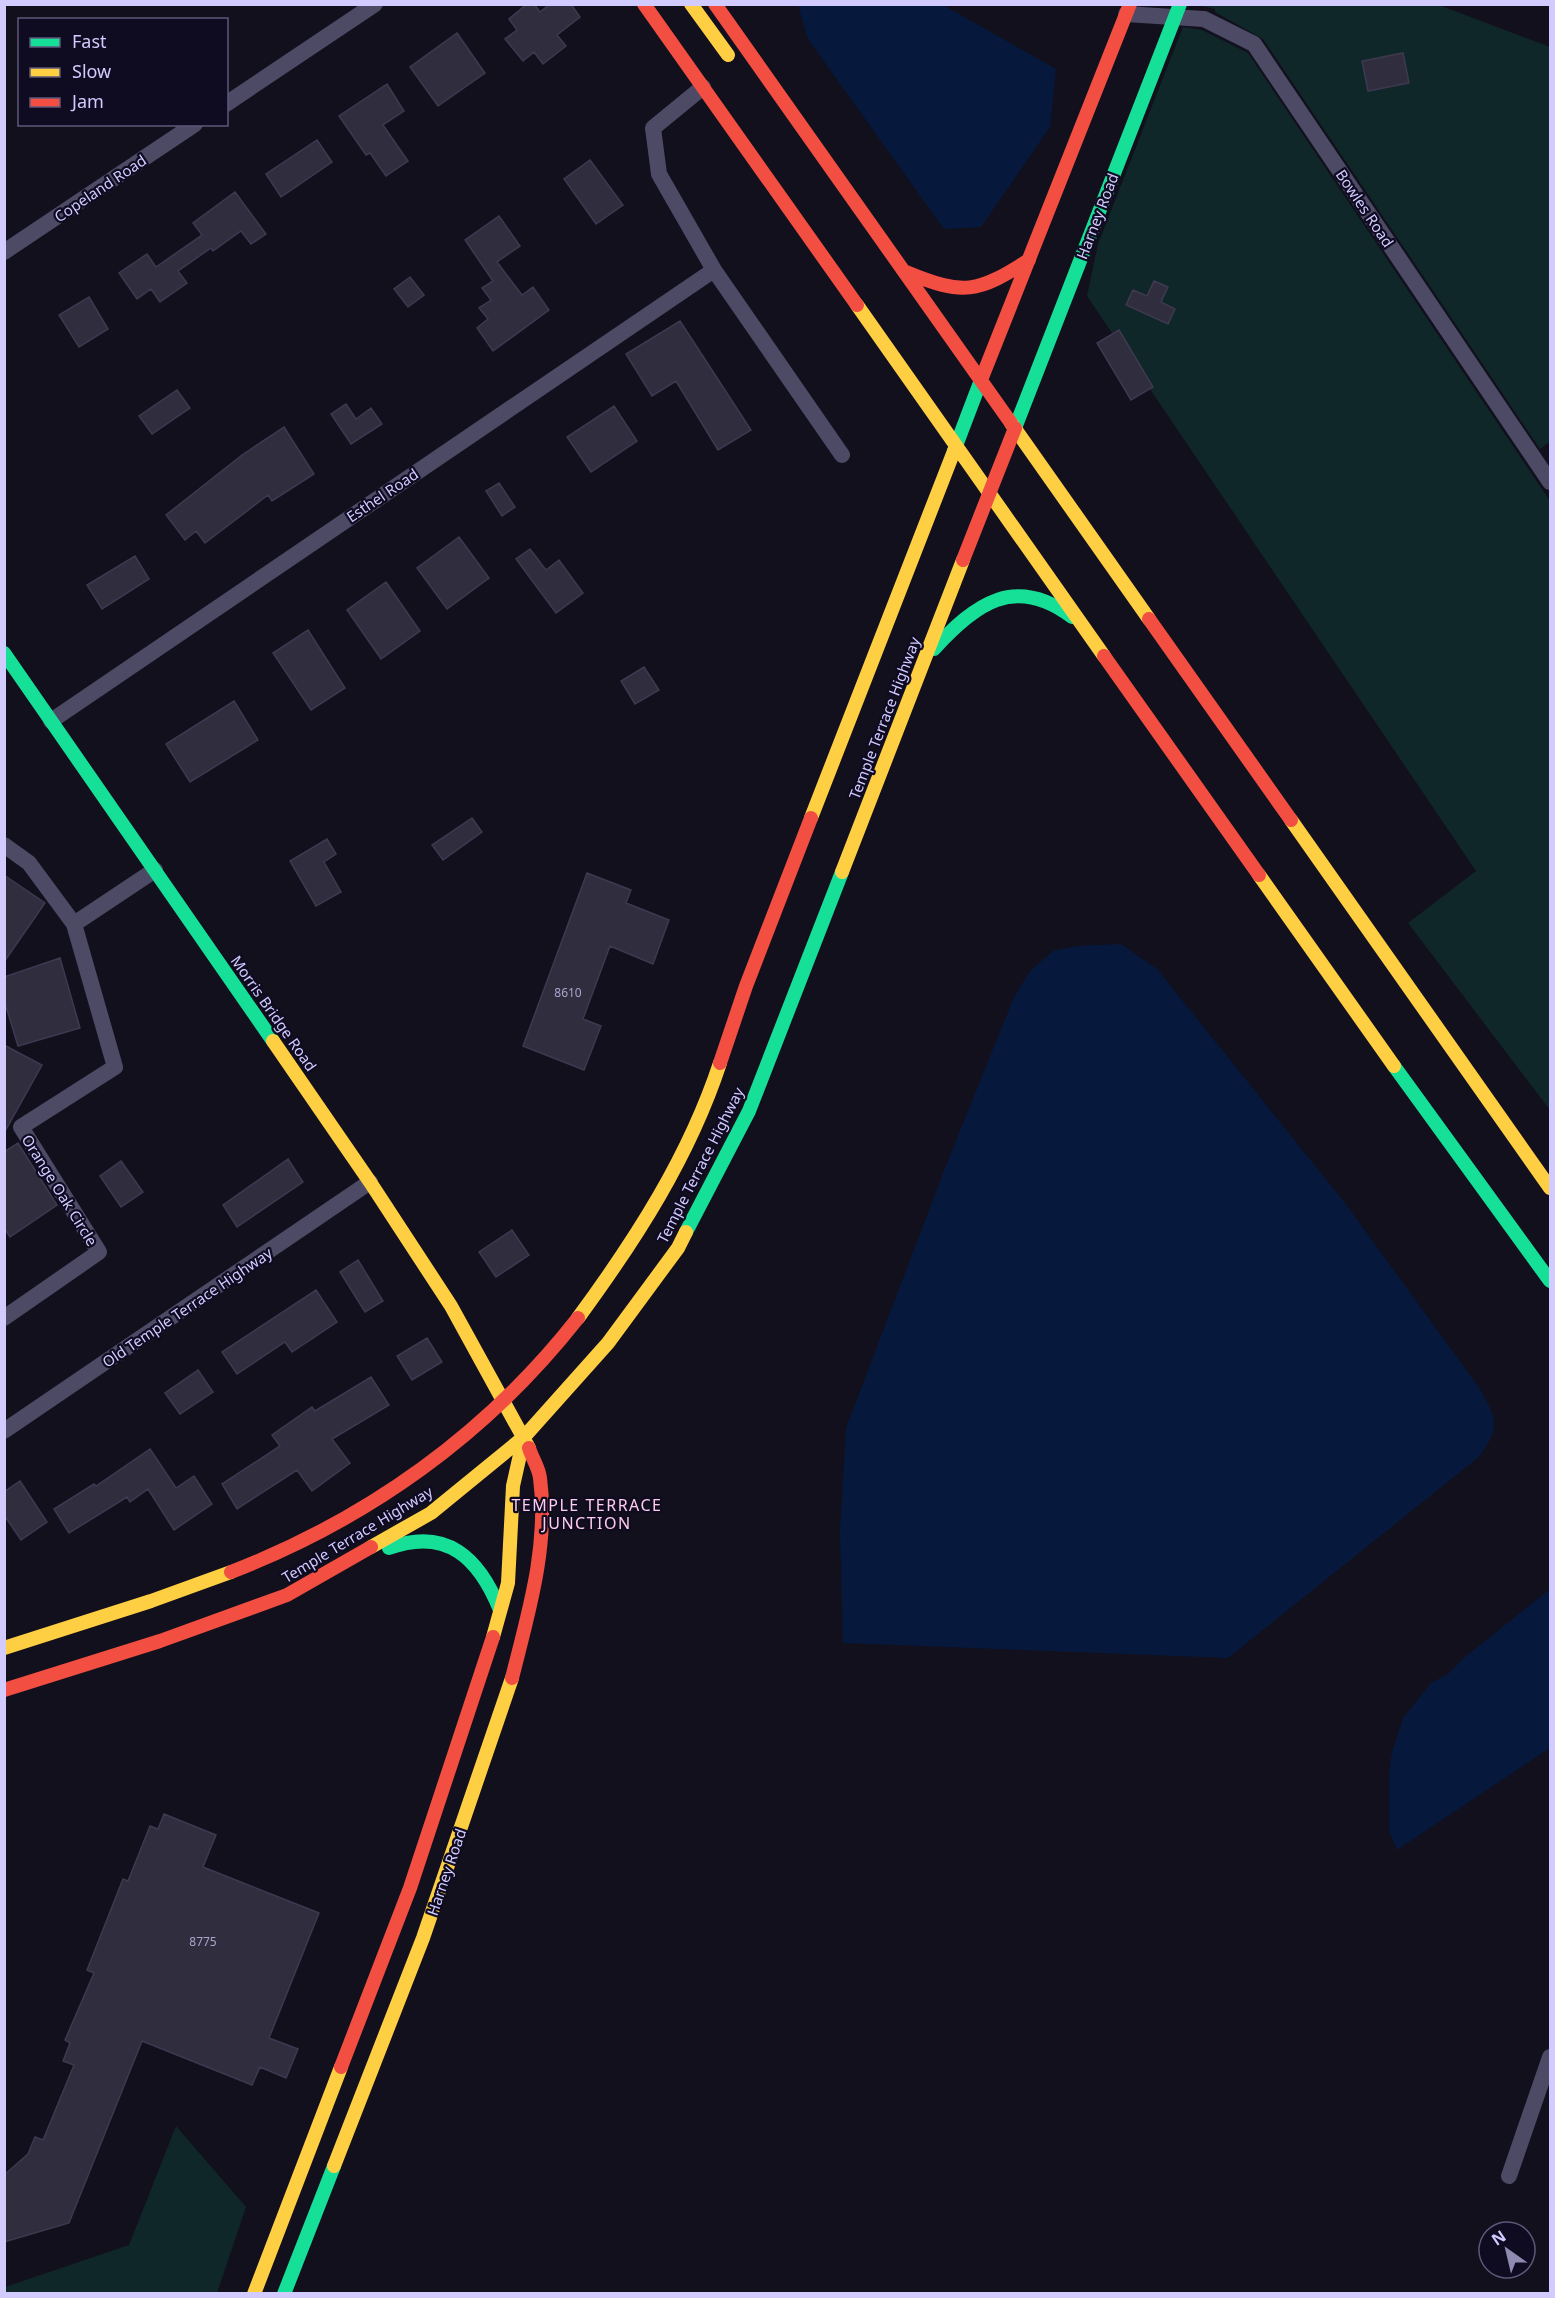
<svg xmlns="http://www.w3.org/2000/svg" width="1555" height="2298" viewBox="0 0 1555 2298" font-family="'Noto Sans',sans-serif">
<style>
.green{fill:#0f2728}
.water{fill:#06193c}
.building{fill:#302e3e;stroke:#3e3951;stroke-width:1.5}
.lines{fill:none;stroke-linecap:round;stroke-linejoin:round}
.street{stroke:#4c4a65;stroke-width:16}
.fast{stroke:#16e098;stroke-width:14}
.slow{stroke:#ffcf43;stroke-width:14}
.jam{stroke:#f24e42;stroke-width:14}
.labels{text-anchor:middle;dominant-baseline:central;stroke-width:4.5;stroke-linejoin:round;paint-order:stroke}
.number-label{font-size:12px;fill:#a9a4cf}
.street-label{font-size:15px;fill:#d1cbff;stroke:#0f0b21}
.neighbourhood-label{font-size:16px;letter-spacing:1.5px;fill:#ffcdec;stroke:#0f0b21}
</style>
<rect width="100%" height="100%" fill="#12101c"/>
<path class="green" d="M 1199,5 L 1439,5 L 1550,47 L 1550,442 L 1540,449 L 1263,39 L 1215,12 L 1215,9 Z
M 1183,27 L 1202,30 L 1248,53 L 1550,501 L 1550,1110 L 1408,923 L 1476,871 L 1087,296 L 1098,244 Z
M 176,2126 L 246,2207 L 217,2293 L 5,2293 L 5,2287 L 129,2245 Z"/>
<path class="water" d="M 798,5 L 943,5 L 1056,69 L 1050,127 L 981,227 L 944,229 L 808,39 Z
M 1121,944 L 1157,969 L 1345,1203 L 1480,1389 C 1497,1420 1501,1426 1480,1456 L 1228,1658 L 843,1643 L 840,1531 L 846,1428 L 947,1163 L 1014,997 L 1030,971 L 1053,951 L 1076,946 Z
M 1550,1589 L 1550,1748 L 1397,1850 L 1389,1831 L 1389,1773 L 1392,1752 L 1403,1718 L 1431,1683 L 1448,1674 L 1465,1657 Z"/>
<path class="building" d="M 527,4 L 534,4 L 540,12 L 550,4 L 571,4 L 580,17 L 557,35 L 566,46 L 543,64 L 534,52 L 523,61 L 505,39 L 517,30 L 509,19 Z
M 457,33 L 485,73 L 438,106 L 410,67 Z
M 1403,53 L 1409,83 L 1368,91 L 1362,61 Z
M 387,84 L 404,111 L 383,125 L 408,161 L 386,176 L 370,153 L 366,155 L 339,116 Z
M 317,140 L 332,162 L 281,197 L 266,174 Z
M 590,160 L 623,205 L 596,224 L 564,179 Z
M 235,192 L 266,234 L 251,244 L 241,231 L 213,251 L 211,248 L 178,271 L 187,283 L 160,302 L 151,289 L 137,299 L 119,273 L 147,254 L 156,267 L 202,235 L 193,223 Z
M 499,216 L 520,246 L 497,262 L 522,295 L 533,287 L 549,310 L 493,351 L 477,328 L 488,319 L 479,308 L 491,300 L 482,288 L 493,281 L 465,240 Z
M 410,277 L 424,295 L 408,307 L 394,289 Z
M 1154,281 L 1168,287 L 1161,302 L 1175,309 L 1168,324 L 1126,305 L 1133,290 L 1147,296 Z
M 89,297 L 108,329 L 79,347 L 59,315 Z
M 680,321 L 751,430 L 718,450 L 676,381 L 652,396 L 626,354 Z
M 1119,330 L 1153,387 L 1131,400 L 1097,343 Z
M 177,390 L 190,408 L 152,434 L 139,416 Z
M 346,404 L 356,419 L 371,408 L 382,424 L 351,444 L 331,414 Z
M 614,406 L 637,441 L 591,472 L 567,437 Z
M 284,427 L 314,474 L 272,501 L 268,495 L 205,543 L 196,531 L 185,540 L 166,515 L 242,455 Z
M 499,483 L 515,507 L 502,516 L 486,491 Z
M 459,537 L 489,578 L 447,609 L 417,568 Z
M 530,549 L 546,570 L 559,560 L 583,593 L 556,613 L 516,559 Z
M 135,556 L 149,579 L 102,609 L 87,585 Z
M 386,582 L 420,631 L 381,659 L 347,610 Z
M 308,630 L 345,688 L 311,710 L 273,653 Z
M 644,667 L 659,690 L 635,704 L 621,681 Z
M 234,701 L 258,740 L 190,782 L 166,744 Z
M 472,818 L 482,832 L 443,860 L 432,845 Z
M 327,839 L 336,854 L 324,862 L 341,892 L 316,906 L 290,861 Z
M 587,873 L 631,890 L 626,903 L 669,920 L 653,964 L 610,946 L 583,1019 L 601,1026 L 584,1070 L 523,1046 Z
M 4,875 L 45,903 L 4,962 Z
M 60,958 L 80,1028 L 18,1046 L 4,1000 L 4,977 Z
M 4,1045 L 42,1065 L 4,1133 Z
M 18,1143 L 57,1205 L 10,1237 L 4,1228 L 4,1152 Z
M 288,1159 L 303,1182 L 237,1227 L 223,1205 Z
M 121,1161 L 143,1192 L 121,1207 L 100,1176 Z
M 512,1230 L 529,1255 L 496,1277 L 479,1252 Z
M 358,1260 L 383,1301 L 365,1312 L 340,1272 Z
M 316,1290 L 337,1322 L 292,1352 L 285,1342 L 237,1374 L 222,1352 Z
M 427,1338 L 442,1362 L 412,1380 L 397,1356 Z
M 198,1370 L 213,1392 L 180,1414 L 165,1393 Z
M 371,1377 L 389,1405 L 332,1439 L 350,1463 L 312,1491 L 297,1470 L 237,1509 L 222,1484 L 280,1446 L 272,1435 L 312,1407 L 315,1411 Z
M 150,1449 L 176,1488 L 194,1476 L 212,1504 L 174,1530 L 148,1489 L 130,1502 L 127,1497 L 69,1533 L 54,1509 L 94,1484 L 96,1486 Z
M 20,1481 L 47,1522 L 21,1540 L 4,1515 L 4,1492 Z
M 164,1814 L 216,1835 L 203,1867 L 319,1913 L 269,2038 L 298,2049 L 286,2078 L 260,2067 L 252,2085 L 142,2041 L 69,2223 L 4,2242 L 4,2175 L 28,2154 L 35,2137 L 43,2140 L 74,2065 L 63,2061 L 70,2043 L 65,2040 L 94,1973 L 87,1970 L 123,1879 L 128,1881 L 150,1826 L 158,1829 Z"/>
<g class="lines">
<path class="street" d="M 1126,14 L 1204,19 L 1254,44 L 1550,482
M 703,87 L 653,128 L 659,174 L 714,270 L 842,455
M 226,104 L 375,4
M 4,252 L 195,124
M 51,721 L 714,270
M 4,845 L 29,863 L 74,924 L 115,1067 L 21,1127 L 99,1252 L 4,1318
M 74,924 L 155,870
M 4,1431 L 370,1182
M 1509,2176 L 1550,2057"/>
<path class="fast" d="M 1015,428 L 1180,4
M 954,451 L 981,380
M 934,649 C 975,604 1015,574 1072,617
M 4,653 L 273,1041
M 1394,1066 L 1550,1281
M 686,1232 L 749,1111 L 842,872
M 389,1548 C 447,1527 479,1558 500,1610
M 284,2294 L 334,2166"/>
<path class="slow" d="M 691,4 L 728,55
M 857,305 L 1104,656
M 1011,423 L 1149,619
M 811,818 L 954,451
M 1291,820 L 1550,1188
M 842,872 L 963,560
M 1259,875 L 1394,1066
M 273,1041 L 370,1182 L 451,1306 L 529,1448
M 578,1318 C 636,1239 689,1157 720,1063
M 371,1547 L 431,1513 L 524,1437 L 608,1343 L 678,1248 L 686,1232
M 493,1637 L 508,1583 L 513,1486 L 524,1437
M 4,1648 L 151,1601 L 231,1572
M 334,2166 L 423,1938 L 512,1678
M 254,2294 L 341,2067"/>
<path class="jam" d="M 644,4 L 857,305
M 715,4 L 1011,423
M 906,272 C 964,296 977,293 1029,260
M 981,380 L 1130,4
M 963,560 L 1015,428
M 1149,619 L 1291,820
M 1104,656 L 1259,875
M 720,1063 L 746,986 L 811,818
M 231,1572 C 368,1519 487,1434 578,1318
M 512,1678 C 528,1614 549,1546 540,1478 C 539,1468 532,1458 529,1448
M 4,1690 L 160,1641 L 287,1595 L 371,1547
M 341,2067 L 410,1888 L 493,1637"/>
</g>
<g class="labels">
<g class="number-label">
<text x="568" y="992">8610</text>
<text x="203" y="1941">8775</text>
</g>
<g class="street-label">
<text transform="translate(100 188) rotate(-34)">Copeland Road</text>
<text transform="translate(1365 208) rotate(56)">Bowles Road</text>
<text transform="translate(1097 216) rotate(-69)">Harney Road</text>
<text transform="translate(382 495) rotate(-34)">Esthel Road</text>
<text transform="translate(884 718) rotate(-69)">Temple Terrace Highway</text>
<text transform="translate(274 1013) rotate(55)">Morris Bridge Road</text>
<text transform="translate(700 1165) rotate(-63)">Temple Terrace Highway</text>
<text transform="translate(60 1190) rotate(58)">Orange Oak Circle</text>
<text transform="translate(187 1307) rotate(-34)">Old Temple Terrace Highway</text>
<text transform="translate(357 1534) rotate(-31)">Temple Terrace Highway</text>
<text transform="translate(446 1872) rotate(-71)">Harney Road</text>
</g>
<g class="neighbourhood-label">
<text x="587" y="1505">TEMPLE TERRACE<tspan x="587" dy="18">JUNCTION</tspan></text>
</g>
</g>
<rect width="1555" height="2298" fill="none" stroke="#d1cbff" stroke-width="12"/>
<rect x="18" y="18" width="210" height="108" fill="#0f0b21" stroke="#5d587a" stroke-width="1.5"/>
<rect x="30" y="38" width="30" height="9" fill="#16e098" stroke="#5d587a" stroke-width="1.5"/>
<text x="72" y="48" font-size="18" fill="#d1cbff">Fast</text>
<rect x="30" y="68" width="30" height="9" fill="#ffcf43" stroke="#5d587a" stroke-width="1.5"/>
<text x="72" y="78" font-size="18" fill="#d1cbff">Slow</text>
<rect x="30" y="98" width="30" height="9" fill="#f24e42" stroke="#5d587a" stroke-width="1.5"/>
<text x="72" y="108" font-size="18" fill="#d1cbff">Jam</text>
<g transform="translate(1507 2250) rotate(326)"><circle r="28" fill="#0f0b21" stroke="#5d587a" stroke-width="1.5"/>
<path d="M0-4.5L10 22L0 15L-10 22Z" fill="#8e8ab0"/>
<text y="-9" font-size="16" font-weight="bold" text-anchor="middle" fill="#d1cbff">N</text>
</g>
</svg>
